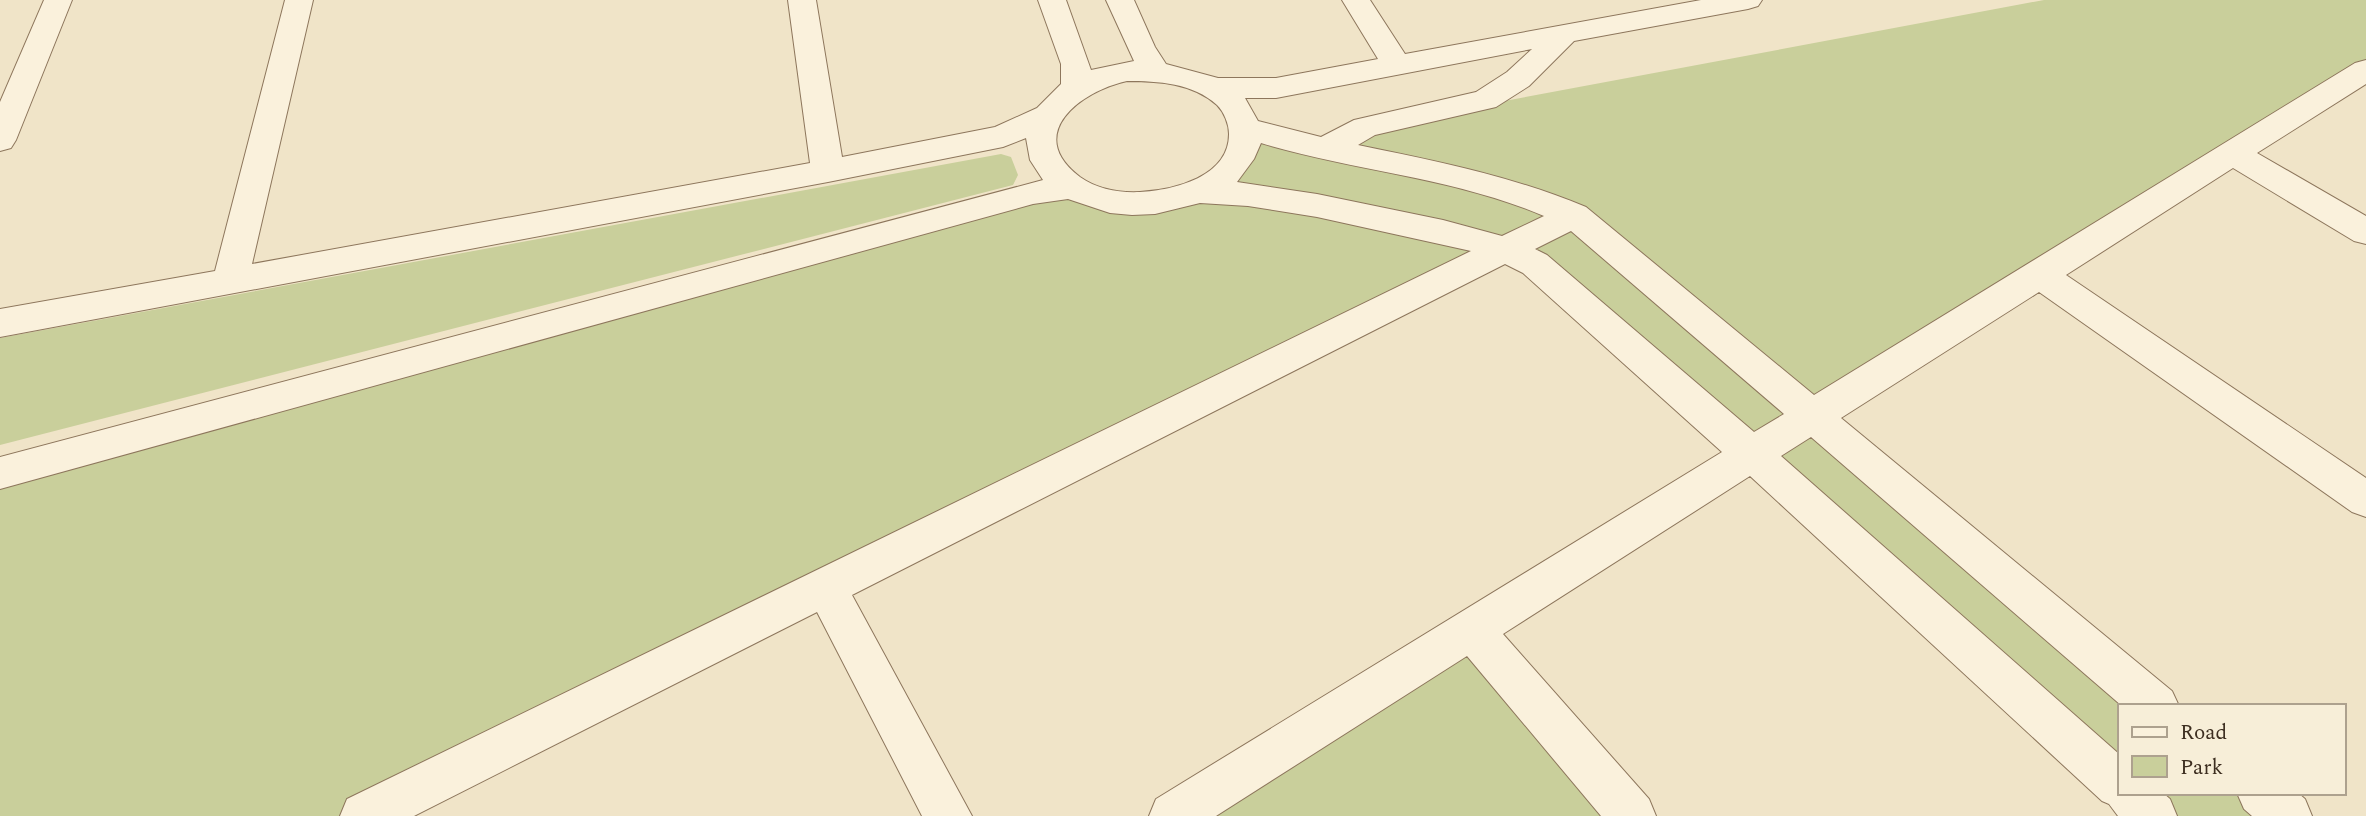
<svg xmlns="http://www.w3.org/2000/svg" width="2366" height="816" viewBox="0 0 2366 816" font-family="Spectral,serif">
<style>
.green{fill:#c9cf9b}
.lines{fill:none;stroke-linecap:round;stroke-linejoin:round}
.minor-casing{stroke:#8d765c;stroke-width:2}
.minor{fill:#faf1dc;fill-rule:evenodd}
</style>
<rect width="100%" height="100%" fill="#f0e4c8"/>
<path class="green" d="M 2044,0 L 2366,0 L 2366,72 L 1812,416 L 2156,706 L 2119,706 L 2119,785 L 1753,455 L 1518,254 L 368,816 L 0,816 L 0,473 L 1072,187 L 1135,204 L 1201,192 L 1245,128 L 1308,146 L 1365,127 Z
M 1001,154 L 1011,157 L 1018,175 L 1013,185 L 0,445 L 0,338 Z
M 1472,630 L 1632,816 L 1174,816 Z
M 2128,793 L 2261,793 L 2288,816 L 2153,816 Z"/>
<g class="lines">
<defs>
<path id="minor" d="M 44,0 L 72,0 L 16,140 L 11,148 L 0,151 L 0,102 Z
M 285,0 L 313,0 L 252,264 L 810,163 L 788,0 L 816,0 L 842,157 L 995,127 L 1037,108 L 1061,84 L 1061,64 L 1038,0 L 1066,0 L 1091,70 L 1134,61 L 1106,0 L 1134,0 L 1155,47 L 1166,64 L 1218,78 L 1276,78 L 1378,59 L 1342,0 L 1370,0 L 1405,54 L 1701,0 L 1762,0 L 1758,6 L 1748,9 L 1574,41 L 1529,86 L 1496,107 L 1375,135 L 1358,145 C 1436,161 1512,176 1586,207 L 1814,395 L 2355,63 L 2366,60 L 2366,84 L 2257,153 L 2366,216 L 2366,244 L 2354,241 L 2233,168 L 2066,275 L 2366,478 L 2366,517 L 2352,512 L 2039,292 L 1841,418 L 2172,691 L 2179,706 L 2122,706 L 1811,437 L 1781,456 L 2119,754 L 2119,793 L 2163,793 L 2170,799 L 2177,816 L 2118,816 L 2109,804 L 2102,801 L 1750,476 L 1503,634 L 1649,799 L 1656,816 L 1601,816 L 1467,656 L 1216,816 L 1149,816 L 1156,799 L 1722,452 L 1523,273 L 1505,264 L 852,595 L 972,816 L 922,816 L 817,612 L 414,816 L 340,816 L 347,799 L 1471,251 L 1317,217 L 1248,206 L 1200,203 L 1155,214 L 1132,215 L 1110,213 L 1068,199 L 1033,204 L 0,489 L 0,457 L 1043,180 L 1030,160 L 1026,138 L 1003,147 L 828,182 L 0,337 L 0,309 L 215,271 ZM 1532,49 L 1507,72 L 1476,92 L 1354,120 L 1321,137 L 1258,121 L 1245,98 L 1276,98 ZM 1127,81 C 1158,81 1193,83 1217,105 C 1224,112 1229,124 1229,134 C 1229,177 1174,190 1140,192 C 1119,193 1097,189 1080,177 C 1023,134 1081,91 1127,81 ZM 1261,143 C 1353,171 1453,177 1544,216 L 1502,236 L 1443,220 L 1317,194 L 1237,182 L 1254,159 ZM 1571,231 L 1784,414 L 1754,432 L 1547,255 L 1535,249 Z
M 2237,793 L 2298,793 L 2305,799 L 2312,816 L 2252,816 L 2244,809 Z"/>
</defs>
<use href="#minor" class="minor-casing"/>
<use href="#minor" class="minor"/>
</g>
<rect x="2118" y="704" width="228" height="91" fill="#f7eed8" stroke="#ada18e" stroke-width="2"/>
<rect x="2132" y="727" width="35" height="10" fill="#faf1dc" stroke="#ada18e" stroke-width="2"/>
<text x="2180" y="739" font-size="21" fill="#3d2e20">Road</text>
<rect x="2132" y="756" width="35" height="21" fill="#c9cf9b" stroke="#ada18e" stroke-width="2"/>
<text x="2180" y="774" font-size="21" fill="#3d2e20">Park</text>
</svg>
